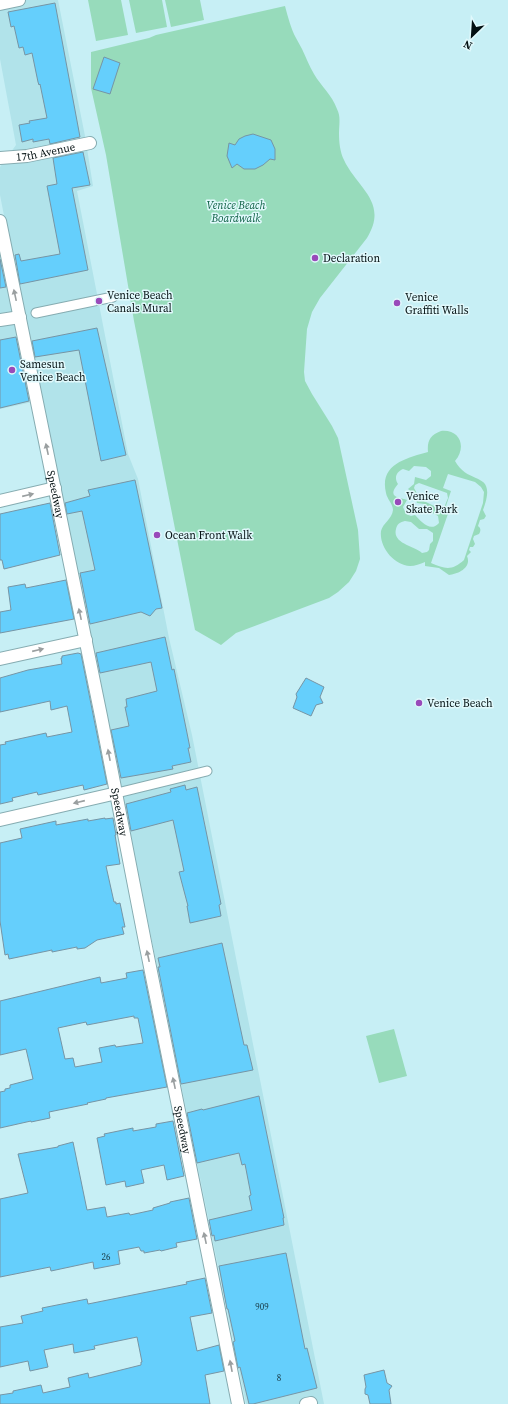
<svg xmlns="http://www.w3.org/2000/svg" width="508" height="1404" viewBox="0 0 508 1404" font-family="'Source Serif 4',serif">
<style>
.built{fill:#b1e3ea}
.green{fill:#97dbbb;fill-rule:evenodd}
.building{fill:#65cffc;stroke:#7695a5;fill-rule:evenodd}
.lines{fill:none;stroke-linecap:round;stroke-linejoin:round}
.pedestrian-casing{stroke:#86acb1;stroke-width:11}
.minor-casing{stroke:#86acb1;stroke-width:14}
.pedestrian{stroke:#fff;stroke-width:9}
.minor{stroke:#fff;stroke-width:12}
.oneway{fill:#9a9fa0}
.poi-dot{fill:#994aba;stroke:#e1f9fc;stroke-width:1.5}
.labels{text-anchor:middle;dominant-baseline:central;stroke-width:3;stroke-linejoin:round;paint-order:stroke}
.number-label{font-size:9px;fill:#1c404c}
.street-label{font-size:11px;fill:#031012;stroke:#e1f9fc}
.park-label{font-size:11px;font-style:italic;fill:#0f6145;stroke:#e1f9fc}
.poi-label{font-size:11px;fill:#031012;stroke:#e1f9fc;text-anchor:start}
</style>
<rect width="100%" height="100%" fill="#c7eff5"/>
<path class="built" d="M 0,0 L 58,0 L 85,136 L 93,186 L 77,191 L 128,454 L 138,479 L 169,638 L 192,735 L 324,1404 L 246,1404 L 42,400 L 0,409 L 0,232 L 7,231 L 0,195 L 0,167 L 16,145 L 0,59 Z"/>
<path class="green" d="M 88,0 L 121,0 L 128,35 L 96,41 Z
M 129,0 L 162,0 L 167,27 L 136,33 Z
M 165,0 L 200,0 L 204,20 L 171,27 Z
M 285,6 C 288,17 291,29 296,38 C 298,42 300,45 302,49 C 306,57 309,66 314,74 C 321,86 332,95 337,109 C 341,117 339,124 339,133 C 339,142 340,152 344,160 C 357,188 389,202 367,238 L 320,298 L 312,312 L 307,329 L 304,372 L 305,381 L 312,394 L 332,426 L 338,438 L 358,530 L 360,559 L 356,571 L 349,582 L 338,592 L 329,598 L 236,633 L 221,645 L 195,630 L 134,321 L 106,155 L 91,88 L 91,52 L 149,38 L 156,35 Z
M 441,431 C 460,429 467,447 455,461 C 469,487 498,469 483,510 L 486,516 L 484,519 L 480,520 L 478,526 C 481,528 481,531 479,534 L 474,536 L 473,539 L 475,544 L 473,547 L 470,547 L 469,550 L 471,552 L 467,556 C 472,568 458,574 449,575 L 439,568 L 425,566 L 425,562 C 420,564 415,566 410,566 C 394,565 379,547 381,531 C 383,523 392,519 393,510 C 393,504 387,499 386,493 C 379,464 407,458 428,452 C 427,441 430,435 441,431 ZM 414,466 L 426,467 L 431,471 L 431,476 L 426,480 L 415,477 L 414,484 L 408,489 L 414,494 L 417,503 L 424,504 L 429,511 L 438,516 L 439,523 C 430,533 421,521 415,515 L 411,516 L 406,514 L 403,507 L 407,500 C 400,497 386,498 398,484 C 394,478 396,472 403,469 L 409,471 ZM 448,474 L 475,482 L 481,487 L 484,492 L 483,503 L 464,560 C 452,571 445,569 431,563 L 450,508 L 446,506 L 451,491 L 443,488 ZM 419,483 L 447,493 L 448,498 L 443,510 L 437,511 L 434,506 L 420,499 L 414,488 L 415,485 ZM 405,521 L 411,522 L 419,529 L 427,529 L 433,533 L 433,541 L 430,544 L 429,550 L 427,552 L 422,553 C 415,546 392,544 396,529 C 397,524 400,522 405,521 Z
M 394,1029 L 407,1076 L 379,1083 L 366,1036 Z"/>
<path class="building" d="M 55,3 L 80,137 L 50,144 L 49,139 L 33,142 L 33,139 L 22,142 L 19,125 L 30,123 L 29,121 L 47,118 L 40,84 L 39,85 L 38,82 L 32,53 L 25,55 L 23,47 L 19,48 L 14,26 L 11,27 L 8,12 Z
M 104,57 L 120,63 L 110,94 L 93,89 Z
M 253,134 L 271,140 L 275,149 L 275,160 L 270,159 L 263,165 L 255,169 L 244,169 L 237,164 L 232,168 L 227,156 L 229,143 L 235,145 L 239,139 L 245,136 Z
M 83,152 L 90,185 L 72,188 L 88,270 L 20,284 L 15,255 L 19,254 L 21,261 L 60,254 L 47,186 L 57,184 L 53,158 Z
M 0,259 L 6,287 L 0,288 Z
M 97,328 L 126,455 L 101,461 L 79,350 L 35,357 L 32,341 Z
M 16,337 L 29,401 L 0,408 L 0,340 Z
M 135,480 L 162,608 L 156,609 L 150,616 L 141,612 L 90,624 L 80,573 L 95,570 L 82,511 L 67,514 L 65,503 L 90,496 L 88,490 Z
M 50,503 L 60,555 L 4,569 L 2,560 L 0,560 L 0,514 Z
M 66,580 L 74,619 L 0,633 L 0,612 L 11,610 L 8,587 L 25,584 L 26,588 Z
M 165,637 L 172,670 L 174,669 L 187,733 L 190,748 L 188,748 L 191,762 L 172,766 L 173,769 L 121,778 L 111,730 L 129,726 L 125,707 L 127,707 L 126,699 L 157,691 L 151,662 L 100,673 L 96,653 Z
M 78,653 L 81,654 L 107,784 L 84,790 L 83,785 L 38,795 L 37,792 L 12,798 L 13,801 L 0,804 L 0,745 L 6,744 L 5,742 L 46,733 L 47,737 L 72,732 L 67,706 L 51,710 L 50,701 L 0,712 L 0,678 L 28,670 L 62,664 L 61,658 L 62,658 L 62,656 Z
M 306,678 L 324,687 L 320,697 L 323,703 L 316,705 L 311,716 L 293,708 L 297,697 L 296,694 Z
M 185,785 L 186,790 L 197,787 L 221,904 L 219,905 L 221,916 L 190,923 L 187,906 L 188,906 L 179,872 L 184,871 L 173,820 L 131,831 L 126,804 L 171,792 L 170,789 Z
M 105,818 L 105,819 L 113,818 L 116,835 L 115,835 L 120,864 L 106,866 L 114,902 L 116,902 L 116,904 L 120,903 L 125,927 L 122,927 L 124,934 L 97,940 L 85,948 L 77,949 L 77,947 L 52,952 L 52,950 L 9,959 L 8,954 L 5,955 L 0,921 L 0,843 L 22,838 L 20,829 L 56,821 L 56,825 L 88,819 L 88,821 Z
M 222,943 L 244,1045 L 247,1045 L 253,1070 L 181,1084 L 158,967 L 160,967 L 158,958 Z
M 143,970 L 167,1087 L 106,1098 L 106,1099 L 87,1103 L 88,1104 L 49,1112 L 50,1118 L 31,1122 L 31,1121 L 0,1128 L 0,1092 L 5,1091 L 5,1089 L 10,1088 L 10,1085 L 33,1079 L 26,1049 L 0,1055 L 0,1001 L 100,977 L 101,983 L 127,978 L 126,973 ZM 134,1016 L 134,1018 L 138,1018 L 143,1043 L 116,1047 L 115,1045 L 99,1048 L 102,1062 L 75,1067 L 73,1058 L 65,1059 L 58,1028 L 86,1022 L 87,1025 Z
M 259,1096 L 284,1218 L 283,1218 L 284,1225 L 215,1241 L 214,1235 L 212,1236 L 209,1220 L 252,1210 L 249,1196 L 251,1195 L 245,1164 L 242,1165 L 239,1153 L 197,1163 L 187,1113 L 202,1109 L 203,1110 Z
M 173,1121 L 184,1176 L 167,1180 L 164,1165 L 141,1170 L 144,1183 L 126,1187 L 125,1181 L 106,1185 L 97,1138 L 105,1136 L 104,1134 L 133,1128 L 133,1131 L 156,1127 L 156,1124 Z
M 73,1142 L 87,1210 L 105,1207 L 107,1217 L 129,1213 L 130,1215 L 153,1210 L 153,1208 L 170,1203 L 170,1202 L 189,1198 L 197,1239 L 176,1243 L 177,1247 L 161,1251 L 160,1250 L 144,1253 L 144,1251 L 141,1251 L 139,1247 L 118,1251 L 120,1264 L 94,1269 L 93,1262 L 51,1271 L 50,1267 L 0,1277 L 0,1199 L 28,1193 L 18,1154 L 58,1147 L 58,1146 Z
M 286,1253 L 305,1349 L 307,1348 L 317,1388 L 253,1404 L 249,1404 L 240,1367 L 238,1368 L 233,1342 L 235,1341 L 228,1309 L 227,1309 L 219,1266 Z
M 205,1278 L 212,1313 L 190,1317 L 197,1351 L 219,1345 L 224,1371 L 205,1375 L 210,1404 L 0,1404 L 0,1395 L 13,1393 L 13,1391 L 41,1385 L 43,1393 L 70,1387 L 68,1378 L 88,1373 L 89,1378 L 141,1365 L 141,1362 L 142,1362 L 137,1337 L 94,1346 L 95,1349 L 74,1353 L 73,1344 L 44,1350 L 48,1367 L 30,1371 L 28,1361 L 0,1367 L 0,1327 L 23,1323 L 21,1316 L 43,1311 L 42,1308 L 87,1299 L 88,1304 L 187,1284 L 186,1282 Z
M 384,1370 L 387,1383 L 392,1386 L 389,1390 L 391,1404 L 370,1404 L 368,1395 L 365,1394 L 365,1389 L 366,1387 L 364,1375 Z"/>
<g class="lines">
<defs>
<path id="pedestrian" d="M 36,313 L 113,297
M 117,793 L 207,771"/>
<g id="minor">
<path d="M 0,4 L 19,0"/>
<path id="s1" d="M 0,158 L 27,156 L 90,143"/>
<path id="s2" d="M 0,221 L 101,716 L 146,947 L 238,1404"/>
<path d="M 0,320 L 20,317"/>
<path d="M 0,501 L 55,488"/>
<path d="M 0,659 L 86,640"/>
<path d="M 0,820 L 117,793"/>
<path d="M 306,1404 L 311,1403"/>
</g>
</defs>
<use href="#pedestrian" class="pedestrian-casing"/>
<use href="#minor" class="minor-casing"/>
<use href="#pedestrian" class="pedestrian"/>
<use href="#minor" class="minor"/>
</g>
<defs><path id="oneway-solid" d="M-6-.8H1V-3.2L6.5 0L1 3.2V.8H-6Z"/></defs>
<g class="oneway">
<use href="#oneway-solid" transform="translate(15 295) rotate(-102)"/>
<use href="#oneway-solid" transform="translate(47 449) rotate(-102)"/>
<use href="#oneway-solid" transform="translate(28 495) rotate(-13)"/>
<use href="#oneway-solid" transform="translate(80 614) rotate(-102)"/>
<use href="#oneway-solid" transform="translate(38 650) rotate(-13)"/>
<use href="#oneway-solid" transform="translate(109 755) rotate(-101)"/>
<use href="#oneway-solid" transform="translate(79 802) rotate(167)"/>
<use href="#oneway-solid" transform="translate(148 956) rotate(-102)"/>
<use href="#oneway-solid" transform="translate(174 1083) rotate(-102)"/>
<use href="#oneway-solid" transform="translate(205 1238) rotate(-102)"/>
<use href="#oneway-solid" transform="translate(231 1366) rotate(-101)"/>
</g>
<g class="poi-dot">
<circle cx="315" cy="258" r="4"/>
<circle cx="99" cy="301" r="4"/>
<circle cx="397" cy="303" r="4"/>
<circle cx="12" cy="370" r="4"/>
<circle cx="398" cy="502" r="4"/>
<circle cx="157" cy="535" r="4"/>
<circle cx="419" cy="703" r="4"/>
</g>
<g class="labels">
<g class="number-label">
<text x="106" y="1257">26</text>
<text x="262" y="1307">909</text>
<text x="279" y="1378">8</text>
</g>
<g class="street-label">
<text stroke="none"><textPath href="#s1" startOffset="46">17th Avenue</textPath></text>
<text stroke="none"><textPath href="#s2" startOffset="279">Speedway</textPath></text>
<text stroke="none"><textPath href="#s2" startOffset="603">Speedway</textPath></text>
<text stroke="none"><textPath href="#s2" startOffset="927">Speedway</textPath></text>
</g>
<g class="park-label">
<text x="236" y="205">Venice Beach<tspan x="236" dy="13">Boardwalk</tspan></text>
</g>
<g class="poi-label">
<text x="323" y="258">Declaration</text>
<text x="107" y="295">Venice Beach<tspan x="107" dy="13">Canals Mural</tspan></text>
<text x="405" y="297">Venice<tspan x="405" dy="13">Graffiti Walls</tspan></text>
<text x="20" y="364">Samesun<tspan x="20" dy="13">Venice Beach</tspan></text>
<text x="406" y="496">Venice<tspan x="406" dy="13">Skate Park</tspan></text>
<text x="165" y="535">Ocean Front Walk</text>
<text x="427" y="703">Venice Beach</text>
</g>
</g>
<g transform="translate(472 36) rotate(205)" stroke="#e1f9fc" stroke-width="3" paint-order="stroke">
<path d="M0-3L7 15L0 10L-7 15Z" fill="#031012"/>
<text y="-6" font-size="11" font-weight="bold" text-anchor="middle" fill="#031012">N</text>
</g>
</svg>
